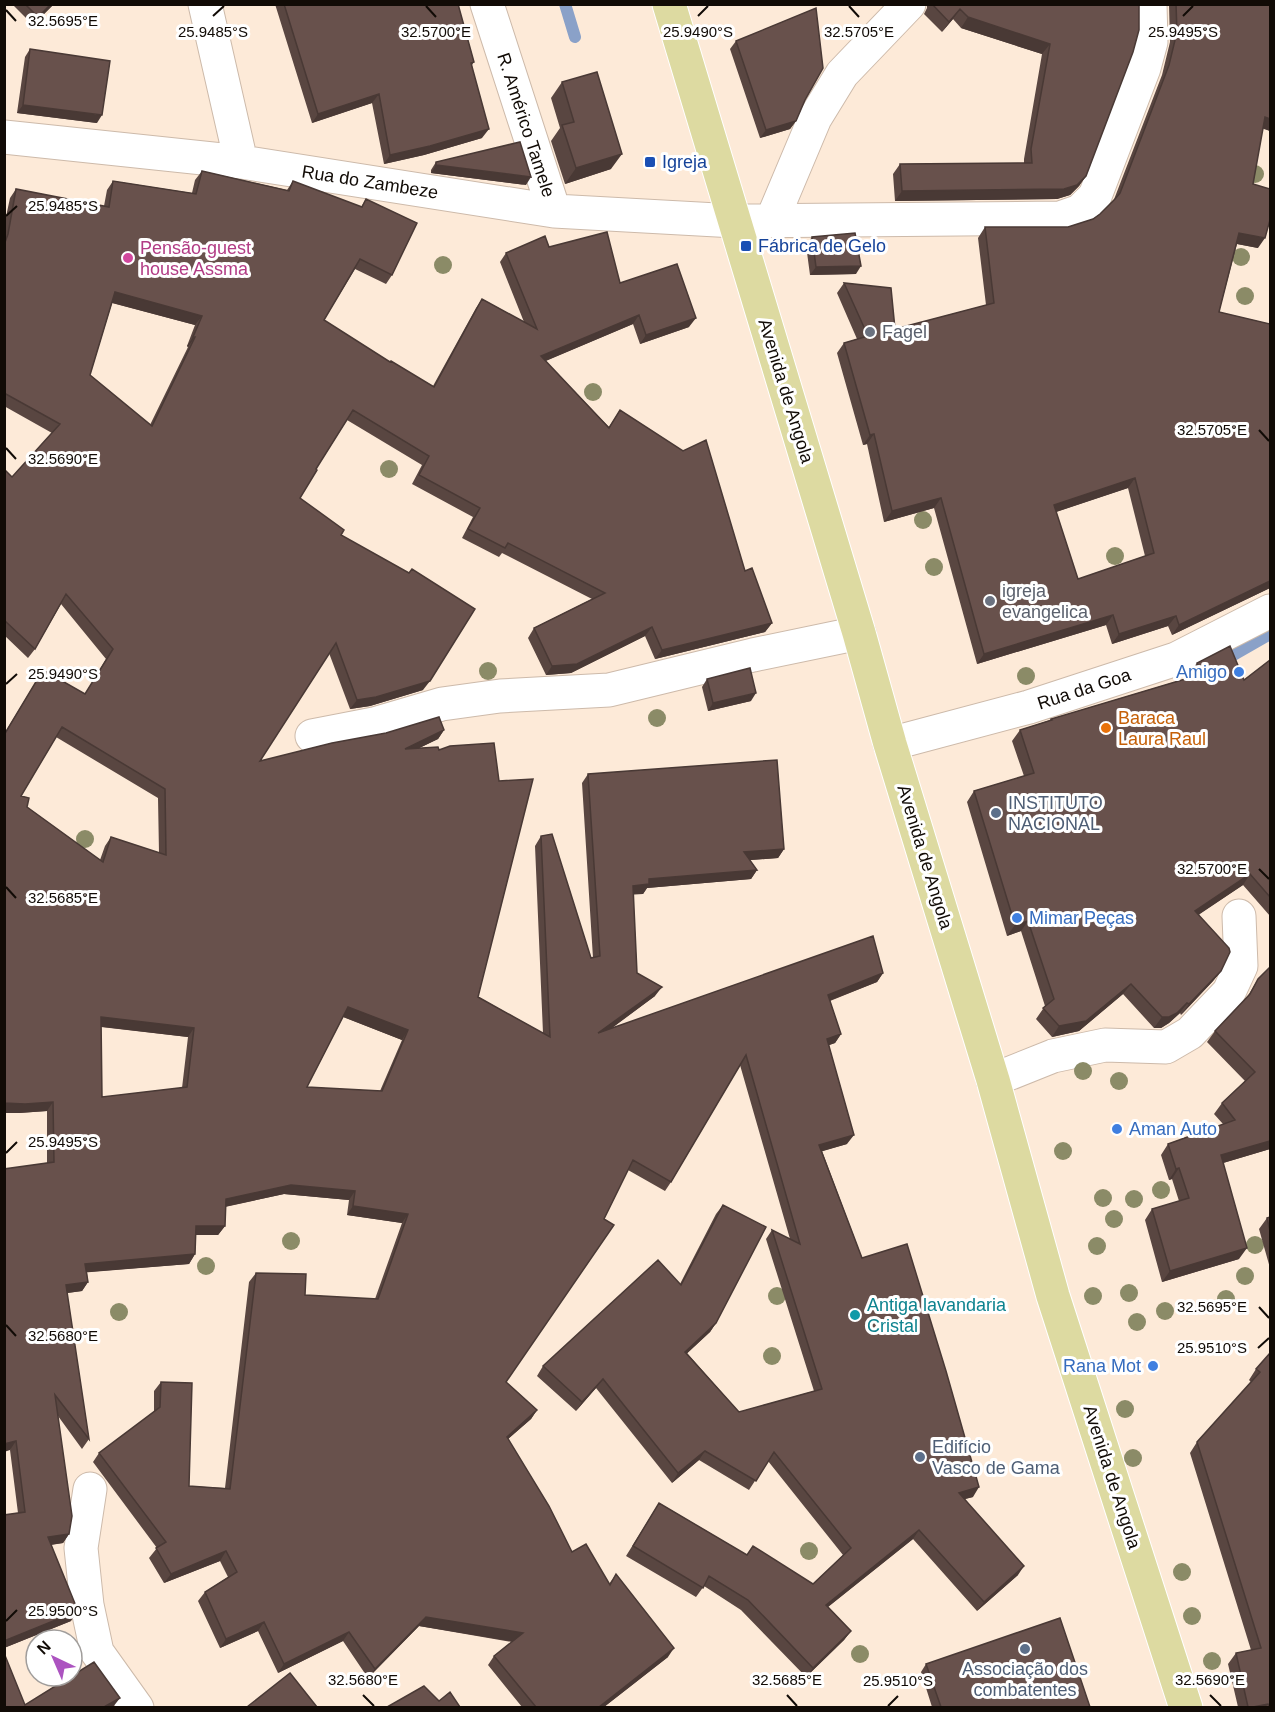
<svg xmlns="http://www.w3.org/2000/svg" width="1275" height="1712" viewBox="0 0 1275 1712" font-family="Arial,sans-serif">
<style>
.lines{fill:none;stroke-linecap:round;stroke-linejoin:round}
.stream{stroke:#8aa1c8;stroke-width:12}
.minor-casing{stroke:#cdbaaa;stroke-width:35}
.major-casing{stroke:#fff;stroke-width:35}
.minor{stroke:#fff;stroke-width:33}
.major{stroke:#dddaa1;stroke-width:33}
.tree{fill:#8b8b67}
.wall{fill:#594641;fill-rule:evenodd}
.shaded-wall{fill:#493935}
.building{fill:#68514c;stroke:#493935;stroke-width:1.5;fill-rule:evenodd}
.ticks{fill:none;stroke:#110b06;stroke-width:2}
.transit-dot{fill:#1a4fb4;stroke:#fff;stroke-width:2}
.hotel-dot{fill:#d1479c;stroke:#fff;stroke-width:2}
.worship-dot{fill:#6b7280;stroke:#fff;stroke-width:2}
.shop-dot{fill:#3f7fe0;stroke:#fff;stroke-width:2}
.food-dot{fill:#e8710a;stroke:#fff;stroke-width:2}
.service-dot{fill:#5c6f8a;stroke:#fff;stroke-width:2}
.culture-dot{fill:#0f9aa8;stroke:#fff;stroke-width:2}
.labels{text-anchor:middle;dominant-baseline:central;stroke-width:6;stroke-linejoin:round;paint-order:stroke}
.street-label{font-size:18px;fill:#110b06;stroke:#fff}
.transit-label{font-size:18px;fill:#164399;stroke:#fff;text-anchor:start}
.hotel-label{font-size:18px;fill:#b23c85;stroke:#fff;text-anchor:start}
.worship-label{font-size:18px;fill:#5b616d;stroke:#fff;text-anchor:start}
.shop-label{font-size:18px;fill:#366cbe;stroke:#fff;text-anchor:end}
.food-label{font-size:18px;fill:#c56008;stroke:#fff;text-anchor:start}
.service-label{font-size:18px;fill:#4e5e75;stroke:#fff;text-anchor:start}
.culture-label{font-size:18px;fill:#0d838f;stroke:#fff;text-anchor:start}
.ticks-label{font-size:15px;text-anchor:middle;fill:#110b06;stroke:#fff;stroke-width:6;stroke-linejoin:round;paint-order:stroke}
</style>
<rect width="100%" height="100%" fill="#fdead8"/>
<g class="lines">
<path class="stream" d="M 565,4 L 575,37
M 1221,662 L 1270,634"/>
<defs>
<path id="minor" d="M 205,4 L 241,162
M 487,4 L 554,211
M 4,137 L 241,162 L 554,211 L 735,221 L 1060,218 L 1080,211 L 1095,196 L 1144,68 L 1151,42 L 1150,4
M 772,220 L 815,118 L 842,74 L 909,4
M 312,736 L 374,724 L 442,704 L 500,696 L 609,690 L 753,655 L 859,633
M 890,744 L 1029,707 L 1176,659 L 1270,611
M 993,1080 L 1053,1056 L 1105,1045 L 1166,1047 L 1190,1033 L 1229,992 L 1241,966 L 1239,916
M 90,1489 L 81,1548 L 87,1605 L 97,1652 L 137,1708"/>
<path id="major" d="M 669,4 L 859,633 L 890,744 L 993,1080 L 1053,1296 L 1186,1708"/>
</defs>
<use href="#minor" class="minor-casing"/>
<use href="#major" class="major-casing"/>
<use href="#minor" class="minor"/>
<use href="#major" class="major"/>
</g>
<g class="tree">
<circle cx="1255" cy="174" r="9"/>
<circle cx="1241" cy="257" r="9"/>
<circle cx="443" cy="265" r="9"/>
<circle cx="1245" cy="296" r="9"/>
<circle cx="593" cy="392" r="9"/>
<circle cx="389" cy="469" r="9"/>
<circle cx="923" cy="520" r="9"/>
<circle cx="1115" cy="556" r="9"/>
<circle cx="934" cy="567" r="9"/>
<circle cx="488" cy="671" r="9"/>
<circle cx="1026" cy="676" r="9"/>
<circle cx="657" cy="718" r="9"/>
<circle cx="85" cy="839" r="9"/>
<circle cx="1083" cy="1071" r="9"/>
<circle cx="1119" cy="1081" r="9"/>
<circle cx="1063" cy="1151" r="9"/>
<circle cx="1161" cy="1190" r="9"/>
<circle cx="1103" cy="1198" r="9"/>
<circle cx="1134" cy="1199" r="9"/>
<circle cx="1114" cy="1219" r="9"/>
<circle cx="291" cy="1241" r="9"/>
<circle cx="1255" cy="1245" r="9"/>
<circle cx="1097" cy="1246" r="9"/>
<circle cx="206" cy="1266" r="9"/>
<circle cx="1245" cy="1276" r="9"/>
<circle cx="1129" cy="1293" r="9"/>
<circle cx="777" cy="1296" r="9"/>
<circle cx="1093" cy="1296" r="9"/>
<circle cx="1226" cy="1299" r="9"/>
<circle cx="1165" cy="1311" r="9"/>
<circle cx="119" cy="1312" r="9"/>
<circle cx="1137" cy="1322" r="9"/>
<circle cx="772" cy="1356" r="9"/>
<circle cx="1125" cy="1409" r="9"/>
<circle cx="1133" cy="1458" r="9"/>
<circle cx="809" cy="1551" r="9"/>
<circle cx="1182" cy="1572" r="9"/>
<circle cx="1192" cy="1616" r="9"/>
<circle cx="860" cy="1654" r="9"/>
<circle cx="1212" cy="1661" r="9"/>
</g>
<path class="wall" d="M 12,4 L 54,4 L 29,29 L 30,22 Z
M 275,4 L 458,4 L 474,62 L 472,65 L 482,138 L 424,155 L 384,164 L 372,103 L 312,123 Z
M 927,4 L 1139,4 L 1086,176 L 1079,186 L 1070,195 L 1057,199 L 895,201 L 893,174 L 900,164 L 1024,163 L 1024,159 L 1042,54 L 961,28 L 953,19 L 942,32 L 924,14 L 927,8 Z
M 1169,4 L 1270,4 L 1270,131 L 1263,128 L 1253,184 L 1258,248 L 1237,244 L 1219,312 L 1270,324 L 1270,588 L 1172,635 L 1168,626 L 1112,644 L 1106,625 L 977,664 L 934,508 L 884,522 L 867,444 L 863,445 L 837,353 L 844,343 L 857,339 L 837,293 L 844,283 L 895,329 L 986,305 L 978,238 L 985,227 L 1068,227 L 1093,219 L 1100,214 L 1113,202 L 1162,75 L 1170,42 ZM 1128,488 L 1145,556 L 1078,579 L 1056,512 Z
M 736,41 L 805,100 L 796,121 L 790,129 L 760,138 L 730,49 Z
M 30,49 L 97,123 L 17,113 L 25,57 Z
M 562,82 L 611,169 L 565,184 L 551,141 L 560,128 L 551,98 Z
M 436,162 L 526,185 L 431,173 L 431,170 Z
M 202,171 L 287,190 L 293,181 L 361,207 L 366,199 L 392,275 L 386,284 L 355,269 L 324,320 L 390,362 L 433,386 L 476,308 L 482,299 L 524,322 L 500,262 L 506,253 L 549,247 L 620,283 L 689,327 L 640,344 L 633,324 L 545,361 L 609,427 L 620,410 L 745,571 L 772,623 L 765,632 L 655,659 L 645,636 L 571,673 L 546,675 L 528,638 L 534,628 L 592,599 L 502,553 L 499,557 L 462,538 L 473,517 L 412,484 L 422,465 L 347,420 L 316,469 L 300,498 L 341,535 L 423,690 L 370,706 L 350,709 L 329,653 L 260,761 L 444,730 L 438,739 L 419,748 L 478,997 L 543,1033 L 535,846 L 541,836 L 591,958 L 593,958 L 582,783 L 588,774 L 784,849 L 778,858 L 750,860 L 757,870 L 751,879 L 647,888 L 643,894 L 633,894 L 637,973 L 655,996 L 610,1029 L 883,973 L 877,982 L 830,1001 L 841,1034 L 835,1043 L 829,1045 L 847,1144 L 822,1151 L 862,1258 L 973,1497 L 965,1499 L 1018,1575 L 977,1611 L 913,1539 L 828,1607 L 851,1631 L 844,1640 L 806,1677 L 741,1610 L 704,1586 L 696,1597 L 626,1556 L 659,1503 L 747,1555 L 813,1584 L 843,1555 L 768,1461 L 749,1490 L 699,1460 L 672,1483 L 596,1388 L 576,1411 L 537,1376 L 543,1366 L 680,1284 L 716,1214 L 723,1205 L 716,1323 L 710,1332 L 687,1353 L 739,1412 L 814,1391 L 766,1239 L 772,1230 L 790,1239 L 740,1065 L 671,1182 L 665,1191 L 628,1170 L 506,1382 L 537,1410 L 531,1419 L 508,1439 L 572,1552 L 609,1584 L 616,1574 L 668,1657 L 604,1707 L 522,1707 L 488,1665 L 494,1656 L 512,1642 L 419,1626 L 368,1678 L 343,1641 L 278,1673 L 258,1631 L 220,1648 L 198,1601 L 205,1592 L 228,1577 L 220,1561 L 164,1583 L 149,1558 L 157,1548 L 93,1462 L 99,1453 L 154,1412 L 154,1391 L 161,1382 L 189,1486 L 225,1488 L 249,1282 L 256,1273 L 305,1295 L 375,1299 L 402,1223 L 347,1215 L 349,1200 L 284,1194 L 225,1207 L 225,1226 L 218,1235 L 196,1235 L 195,1254 L 189,1264 L 87,1272 L 88,1282 L 82,1291 L 67,1293 L 89,1439 L 82,1449 L 58,1416 L 69,1534 L 63,1543 L 51,1545 L 71,1621 L 4,1648 L 4,1515 L 18,1513 L 10,1450 L 47,1163 L 47,1111 L 19,1113 L 4,1113 L 4,734 L 43,670 L 85,694 L 106,659 L 61,604 L 35,649 L 28,658 L 4,635 L 4,469 L 12,477 L 52,433 L 4,406 L 4,226 L 10,198 L 16,189 L 104,206 L 107,190 L 113,181 L 192,193 L 195,180 ZM 112,303 L 195,325 L 187,346 L 188,347 L 150,425 L 90,375 ZM 56,737 L 158,798 L 159,853 L 111,837 L 105,846 L 100,860 L 27,807 L 21,796 ZM 343,1017 L 402,1040 L 380,1091 L 307,1087 ZM 101,1027 L 188,1037 L 182,1088 L 102,1097 Z
M 812,237 L 856,274 L 810,275 L 806,245 Z
M 1270,660 L 1270,916 L 1243,885 L 1199,914 L 1221,971 L 1213,981 L 1181,1015 L 1180,1013 L 1169,1023 L 1161,1028 L 1154,1028 L 1123,994 L 1079,1031 L 1052,1037 L 1036,1019 L 1045,1006 L 1021,931 L 1007,936 L 967,802 L 974,791 L 1024,776 L 1012,741 L 1020,730 L 1050,720 L 1051,719 L 1191,677 L 1189,673 L 1197,663 L 1244,680 Z
M 707,679 L 751,701 L 708,711 L 702,687 Z
M 1258,979 L 1270,1149 L 1223,1163 L 1239,1259 L 1162,1282 L 1145,1220 L 1152,1209 L 1179,1201 L 1172,1179 L 1169,1180 L 1161,1155 L 1168,1144 L 1223,1124 L 1214,1114 L 1222,1103 L 1245,1081 L 1207,1042 L 1215,1031 L 1246,999 Z
M 1270,1217 L 1270,1268 L 1259,1229 L 1267,1218 Z
M 1270,1353 L 1270,1707 L 1238,1707 L 1228,1664 L 1236,1653 L 1251,1650 L 1190,1453 L 1197,1442 L 1251,1382 L 1249,1380 L 1256,1369 Z
M 926,1664 L 1090,1707 L 932,1707 L 921,1672 Z"/>
<path class="shaded-wall" d="M 51,4 L 54,4 L 29,29 L 34,21 Z
M 960,9 L 953,19 L 942,32 L 949,22 Z
M 968,17 L 1050,44 L 1042,54 L 961,28 Z
M 379,94 L 372,103 L 312,123 L 318,114 Z
M 23,105 L 102,115 L 97,123 L 17,113 Z
M 1265,117 L 1270,119 L 1270,131 L 1258,127 Z
M 796,121 L 790,129 L 760,138 L 766,130 Z
M 489,129 L 482,138 L 424,155 L 384,164 L 390,155 Z
M 622,154 L 611,169 L 565,184 L 576,168 Z
M 436,165 L 531,177 L 526,185 L 431,173 Z
M 1086,176 L 1079,186 L 1070,195 L 1057,199 L 895,201 L 902,191 Z
M 1239,233 L 1265,238 L 1258,248 L 1232,243 Z
M 861,266 L 856,274 L 810,275 L 816,267 Z
M 115,292 L 202,316 L 195,325 L 109,302 Z
M 639,315 L 633,324 L 534,366 L 541,356 Z
M 696,318 L 689,327 L 640,344 L 646,335 Z
M 193,337 L 195,337 L 188,347 L 187,346 Z
M 874,434 L 867,444 L 863,445 L 870,435 Z
M 1135,478 L 1128,488 L 1047,515 L 1054,505 Z
M 941,498 L 934,508 L 884,522 L 892,511 Z
M 1270,581 L 1270,588 L 1172,635 L 1179,625 Z
M 1113,615 L 1106,625 L 977,664 L 984,654 Z
M 1176,616 L 1168,626 L 1112,644 L 1119,634 Z
M 772,623 L 765,632 L 655,659 L 662,650 Z
M 652,627 L 645,636 L 571,673 L 546,675 L 552,666 Z
M 430,681 L 423,690 L 370,706 L 350,709 L 357,700 Z
M 756,693 L 751,701 L 708,711 L 713,703 Z
M 444,730 L 438,739 L 399,758 L 405,749 Z
M 784,849 L 778,858 L 738,861 L 744,852 Z
M 757,870 L 751,879 L 647,888 L 643,894 L 626,895 L 633,886 L 649,879 Z
M 1250,874 L 1243,885 L 1188,922 L 1195,911 Z
M 1028,921 L 1021,931 L 1007,936 L 1015,925 Z
M 1221,971 L 1213,981 L 1181,1015 L 1189,1004 Z
M 883,973 L 877,982 L 821,1004 L 828,995 Z
M 1131,984 L 1123,994 L 1079,1031 L 1052,1037 L 1059,1026 Z
M 662,987 L 655,996 L 592,1043 L 598,1033 Z
M 1187,1003 L 1180,1013 L 1169,1023 L 1161,1028 L 1154,1028 L 1162,1017 Z
M 348,1007 L 408,1030 L 402,1040 L 341,1016 Z
M 101,1017 L 194,1028 L 188,1037 L 95,1026 Z
M 841,1034 L 835,1043 L 821,1048 L 827,1039 Z
M 53,1102 L 47,1111 L 19,1113 L 4,1113 L 4,1103 Z
M 854,1135 L 847,1144 L 813,1154 L 819,1145 Z
M 1270,1141 L 1270,1149 L 1213,1166 L 1221,1155 Z
M 1179,1168 L 1172,1179 L 1169,1180 L 1176,1169 Z
M 291,1185 L 355,1191 L 349,1200 L 284,1194 L 219,1208 L 226,1199 Z
M 353,1206 L 408,1214 L 402,1223 L 347,1215 Z
M 196,1226 L 225,1226 L 218,1235 L 189,1235 Z
M 1247,1248 L 1239,1259 L 1162,1282 L 1170,1271 Z
M 195,1254 L 189,1264 L 79,1273 L 85,1264 Z
M 88,1282 L 82,1291 L 60,1294 L 66,1285 Z
M 716,1323 L 710,1332 L 679,1361 L 685,1352 Z
M 603,1379 L 596,1388 L 576,1411 L 582,1402 Z
M 537,1410 L 531,1419 L 500,1446 L 507,1437 Z
M 16,1441 L 10,1450 L 4,1452 L 4,1444 Z
M 705,1451 L 699,1460 L 672,1483 L 678,1473 Z
M 979,1487 L 973,1497 L 953,1502 L 959,1493 Z
M 919,1530 L 913,1539 L 819,1614 L 826,1605 Z
M 69,1534 L 63,1543 L 41,1546 L 48,1537 Z
M 226,1551 L 220,1561 L 164,1583 L 171,1574 Z
M 1024,1566 L 1018,1575 L 977,1611 L 984,1602 Z
M 78,1611 L 71,1621 L 4,1648 L 4,1641 Z
M 426,1617 L 523,1633 L 516,1642 L 419,1626 L 368,1678 L 375,1669 Z
M 264,1622 L 258,1631 L 220,1648 L 226,1639 Z
M 851,1631 L 844,1640 L 806,1677 L 813,1668 Z
M 349,1632 L 343,1641 L 278,1673 L 284,1664 Z
M 674,1648 L 668,1657 L 604,1707 L 599,1707 Z
M 120,1698 L 113,1707 L 104,1707 Z
M 1268,1704 L 1265,1707 L 1253,1707 Z"/>
<path class="building" d="M 25,4 L 51,4 L 34,21 L 35,14 Z
M 284,4 L 458,4 L 474,62 L 471,63 L 489,129 L 430,146 L 390,155 L 379,94 L 318,114 Z
M 932,4 L 1139,4 L 1139,30 L 1133,52 L 1086,176 L 1077,185 L 1064,189 L 902,191 L 900,164 L 1032,163 L 1031,149 L 1050,44 L 968,17 L 960,9 L 949,22 Z
M 1176,4 L 1270,4 L 1270,119 L 1265,117 L 1253,184 L 1270,189 L 1270,220 L 1265,238 L 1239,233 L 1219,312 L 1270,324 L 1270,581 L 1179,625 L 1176,616 L 1119,634 L 1113,615 L 984,654 L 941,498 L 892,511 L 874,434 L 870,435 L 844,343 L 868,336 L 844,283 L 891,288 L 895,329 L 994,303 L 985,227 L 1068,227 L 1093,219 L 1100,214 L 1115,199 L 1120,193 L 1169,65 L 1177,32 ZM 1135,478 L 1154,553 L 1078,579 L 1054,505 Z
M 816,8 L 823,68 L 805,100 L 796,121 L 766,130 L 736,41 Z
M 30,49 L 110,61 L 102,115 L 23,105 Z
M 597,72 L 622,154 L 576,168 L 562,125 L 574,122 L 562,82 Z
M 520,142 L 531,177 L 436,165 L 436,162 Z
M 202,171 L 289,191 L 293,181 L 362,207 L 366,199 L 417,223 L 392,275 L 360,259 L 324,320 L 390,362 L 391,361 L 434,387 L 482,299 L 537,329 L 506,253 L 545,236 L 549,247 L 607,232 L 620,283 L 677,264 L 696,318 L 646,335 L 639,315 L 541,356 L 609,428 L 620,410 L 683,451 L 706,440 L 745,571 L 752,568 L 772,623 L 662,650 L 652,627 L 577,664 L 552,666 L 534,628 L 605,593 L 508,543 L 505,548 L 468,529 L 480,508 L 419,475 L 429,456 L 353,410 L 316,469 L 317,470 L 300,498 L 344,530 L 341,535 L 409,573 L 412,569 L 475,609 L 430,681 L 376,697 L 357,700 L 336,643 L 260,761 L 332,743 L 386,733 L 439,717 L 444,730 L 405,749 L 438,747 L 439,750 L 450,746 L 494,743 L 499,781 L 533,779 L 478,997 L 550,1037 L 541,836 L 552,834 L 591,958 L 600,956 L 588,774 L 777,760 L 784,849 L 744,852 L 757,870 L 649,879 L 649,884 L 633,886 L 637,973 L 662,987 L 598,1033 L 873,936 L 883,973 L 828,995 L 841,1034 L 827,1039 L 854,1135 L 819,1145 L 862,1258 L 907,1244 L 946,1371 L 979,1487 L 959,1493 L 1024,1566 L 984,1602 L 919,1530 L 826,1605 L 851,1631 L 813,1668 L 748,1600 L 709,1576 L 703,1588 L 633,1546 L 659,1503 L 747,1555 L 753,1546 L 813,1584 L 851,1548 L 774,1452 L 756,1481 L 705,1451 L 678,1473 L 603,1379 L 582,1402 L 543,1366 L 658,1260 L 681,1285 L 723,1205 L 766,1227 L 716,1323 L 685,1352 L 739,1412 L 822,1389 L 772,1230 L 800,1244 L 746,1055 L 671,1182 L 633,1160 L 604,1219 L 614,1225 L 506,1382 L 537,1410 L 507,1437 L 549,1506 L 572,1552 L 586,1544 L 610,1585 L 616,1574 L 674,1648 L 599,1707 L 536,1707 L 494,1656 L 523,1633 L 426,1617 L 375,1669 L 349,1632 L 284,1664 L 264,1622 L 226,1639 L 205,1592 L 237,1572 L 226,1551 L 171,1574 L 156,1548 L 166,1542 L 99,1453 L 160,1407 L 161,1382 L 192,1383 L 189,1486 L 230,1489 L 256,1273 L 306,1274 L 305,1295 L 378,1299 L 408,1214 L 353,1206 L 355,1191 L 291,1185 L 226,1199 L 225,1226 L 196,1226 L 195,1254 L 85,1264 L 88,1282 L 66,1285 L 89,1439 L 55,1395 L 72,1516 L 69,1534 L 48,1537 L 78,1611 L 4,1641 L 4,1515 L 25,1512 L 16,1441 L 4,1444 L 4,1169 L 54,1162 L 53,1102 L 25,1104 L 4,1103 L 4,735 L 43,670 L 85,694 L 113,649 L 66,594 L 35,649 L 4,620 L 4,469 L 12,477 L 60,424 L 4,393 L 4,245 L 8,234 L 16,189 L 109,207 L 113,181 L 196,194 ZM 115,292 L 202,316 L 193,337 L 195,337 L 152,426 L 90,375 ZM 62,727 L 165,789 L 166,855 L 111,837 L 103,862 L 27,807 L 29,798 L 21,796 ZM 348,1007 L 408,1030 L 382,1091 L 307,1087 ZM 101,1017 L 194,1028 L 187,1087 L 102,1097 Z
M 855,233 L 861,266 L 816,267 L 812,237 Z
M 1230,646 L 1244,680 L 1270,660 L 1270,897 L 1250,874 L 1195,911 L 1229,948 L 1230,952 L 1221,971 L 1189,1004 L 1187,1003 L 1177,1013 L 1169,1017 L 1162,1017 L 1131,984 L 1086,1021 L 1059,1026 L 1043,1008 L 1054,999 L 1028,921 L 1015,925 L 974,791 L 1034,773 L 1020,730 L 1052,720 L 1051,719 L 1202,674 L 1197,663 Z
M 750,668 L 756,693 L 713,703 L 707,679 Z
M 1270,967 L 1270,1141 L 1221,1155 L 1247,1248 L 1170,1271 L 1152,1209 L 1189,1198 L 1179,1168 L 1176,1169 L 1168,1144 L 1235,1120 L 1222,1103 L 1255,1072 L 1215,1031 L 1250,994 L 1258,979 Z
M 1270,1217 L 1270,1231 L 1267,1218 Z
M 1270,1353 L 1270,1707 L 1268,1704 L 1253,1707 L 1248,1707 L 1236,1653 L 1261,1648 L 1197,1442 L 1260,1372 L 1256,1369 Z
M 1060,1618 L 1090,1707 L 941,1707 L 926,1664 Z
M 4,1653 L 25,1705 L 94,1662 L 120,1698 L 104,1707 L 4,1707 Z
M 290,1673 L 317,1707 L 247,1707 Z
M 424,1686 L 439,1701 L 450,1692 L 460,1707 L 387,1707 Z"/>
<path class="ticks" d="M 426,6 L 436,17M 849,6 L 859,17M 6,10 L 16,21M 213,16 L 224,6M 698,16 L 708,6M 1183,16 L 1193,6M 6,216 L 17,206M 1259,430 L 1269,441M 6,448 L 16,459M 6,684 L 17,674M 1259,869 L 1269,879M 6,887 L 16,898M 6,1153 L 17,1142M 1259,1307 L 1269,1318M 6,1325 L 16,1336M 1258,1348 L 1269,1338M 6,1621 L 17,1610M 363,1695 L 374,1706M 787,1695 L 797,1706M 1210,1695 L 1221,1706M 888,1706 L 898,1696"/>
<g class="transit-dot">
<rect x="644" y="156" width="12" height="12" rx="3"/>
<rect x="740" y="240" width="12" height="12" rx="3"/>
</g>
<circle class="hotel-dot" cx="128" cy="258" r="6"/>
<g class="worship-dot">
<circle cx="870" cy="332" r="6"/>
<circle cx="990" cy="601" r="6"/>
</g>
<g class="shop-dot">
<circle cx="1239" cy="672" r="6"/>
<circle cx="1017" cy="918" r="6"/>
<circle cx="1117" cy="1129" r="6"/>
<circle cx="1153" cy="1366" r="6"/>
</g>
<circle class="food-dot" cx="1106" cy="728" r="6"/>
<g class="service-dot">
<circle cx="996" cy="813" r="6"/>
<circle cx="920" cy="1457" r="6"/>
<circle cx="1025" cy="1649" r="6"/>
</g>
<circle class="culture-dot" cx="855" cy="1315" r="6"/>
<g class="labels">
<g class="street-label">
<text transform="translate(526 125) rotate(72)">R. Américo Tamele</text>
<text transform="translate(370 182) rotate(9)">Rua do Zambeze</text>
<text transform="translate(786 391) rotate(73)">Avenida de Angola</text>
<text transform="translate(1084 689) rotate(-18)">Rua da Goa</text>
<text transform="translate(925 857) rotate(73)">Avenida de Angola</text>
<text transform="translate(1112 1477) rotate(72)">Avenida de Angola</text>
</g>
<g class="transit-label">
<text x="662" y="162">Igreja</text>
<text x="758" y="246">Fábrica de Gelo</text>
</g>
<g class="hotel-label">
<text x="140" y="248">Pensão-guest<tspan x="140" dy="21">house Assma</tspan></text>
</g>
<g class="worship-label">
<text x="882" y="332">Fagel</text>
<text x="1002" y="591">igreja<tspan x="1002" dy="21">evangelica</tspan></text>
</g>
<g class="shop-label">
<text x="1227" y="672">Amigo</text>
<text x="1029" y="918" text-anchor="start">Mimar Peças</text>
<text x="1129" y="1129" text-anchor="start">Aman Auto</text>
<text x="1141" y="1366">Rana Mot</text>
</g>
<g class="food-label">
<text x="1118" y="718">Baraca<tspan x="1118" dy="21">Laura Raul</tspan></text>
</g>
<g class="service-label">
<text x="1008" y="803">INSTITUTO<tspan x="1008" dy="21">NACIONAL</tspan></text>
<text x="932" y="1447">Edifício<tspan x="932" dy="21">Vasco de Gama</tspan></text>
<text x="1025" y="1669" text-anchor="middle">Associação dos<tspan x="1025" dy="21">combatentes</tspan></text>
</g>
<g class="culture-label">
<text x="867" y="1305">Antiga lavandaria<tspan x="867" dy="21">Cristal</tspan></text>
</g>
</g>
<g class="ticks-label">
<text x="63" y="26">32.5695°E</text>
<text x="213" y="37">25.9485°S</text>
<text x="698" y="37">25.9490°S</text>
<text x="1183" y="37">25.9495°S</text>
<text x="436" y="37">32.5700°E</text>
<text x="859" y="37">32.5705°E</text>
<text x="63" y="211">25.9485°S</text>
<text x="1212" y="435">32.5705°E</text>
<text x="63" y="464">32.5690°E</text>
<text x="63" y="679">25.9490°S</text>
<text x="1212" y="874">32.5700°E</text>
<text x="63" y="903">32.5685°E</text>
<text x="63" y="1147">25.9495°S</text>
<text x="1212" y="1312">32.5695°E</text>
<text x="63" y="1341">32.5680°E</text>
<text x="1212" y="1353">25.9510°S</text>
<text x="63" y="1616">25.9500°S</text>
<text x="363" y="1685">32.5680°E</text>
<text x="787" y="1685">32.5685°E</text>
<text x="1210" y="1685">32.5690°E</text>
<text x="898" y="1686">25.9510°S</text>
</g>
<rect width="1275" height="1712" fill="none" stroke="#110b06" stroke-width="12"/>
<g transform="translate(54 1658) rotate(316)"><circle r="28" fill="#ffffff" stroke="#a09d9b" stroke-width="1.5"/>
<path d="M0-4.5L10 22L0 15L-10 22Z" fill="#ac53c0"/>
<text y="-9" font-size="16" font-weight="bold" text-anchor="middle" fill="#110b06">N</text>
</g>
</svg>
